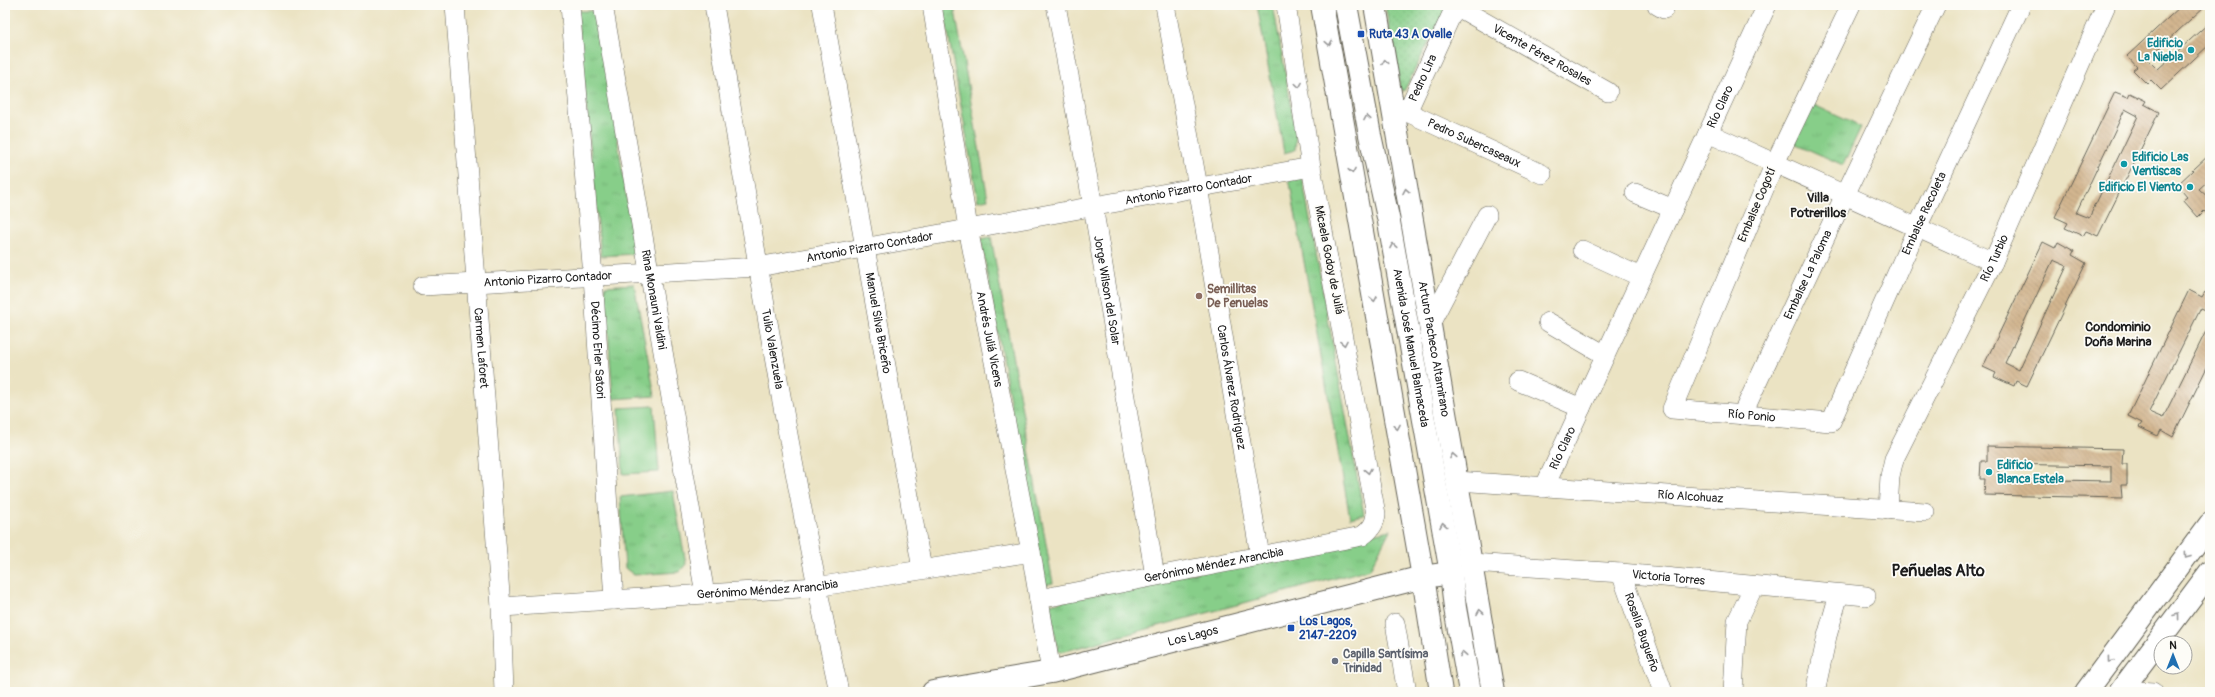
<svg xmlns="http://www.w3.org/2000/svg" width="2215" height="697" viewBox="0 0 2215 697" font-family="Pangolin,sans-serif">
<style>
.grass{fill:url(#grass-tufts);stroke:#527552}
.park{fill:url(#park-dots);stroke:#527552}
.garden{fill:#87ce89;stroke:#527552}
.building{fill:url(#building-back-hatch);fill-rule:evenodd}
.lines{fill:none;stroke-linecap:round;stroke-linejoin:round}
.street-casing{stroke:#646256;stroke-width:20}
.secondary-casing{stroke:#646256;stroke-width:24}
.primary-casing{stroke:#646256;stroke-width:24}
.street{stroke:#fff;stroke-width:19}
.secondary{stroke:#fff;stroke-width:22}
.primary{stroke:#fff;stroke-width:22}
.oneway{stroke:#999}
.transit-dot{fill:#1a4fb4;stroke:#fdfcf7;stroke-width:1.5}
.culture-dot{fill:#0f9aa8;stroke:#fdfcf7;stroke-width:1.5}
.education-dot{fill:#8d6e63;stroke:#fdfcf7;stroke-width:1.5}
.worship-dot{fill:#6b7280;stroke:#fdfcf7;stroke-width:1.5}
.labels{text-anchor:middle;dominant-baseline:central;stroke-width:3.5;stroke-linejoin:round;paint-order:stroke}
.transit-label{font-size:12px;font-weight:bold;fill:#164399;stroke:#fdfcf7;text-anchor:start}
.culture-label{font-size:12px;font-weight:bold;fill:#0d838f;stroke:#fdfcf7;text-anchor:end}
.street-label{font-size:12px;fill:#1c1c1c;stroke:#fdfcf7}
.education-label{font-size:12px;font-weight:bold;fill:#785e54;stroke:#fdfcf7;text-anchor:start}
.worship-label{font-size:12px;font-weight:bold;fill:#5b616d;stroke:#fdfcf7;text-anchor:start}
.neighbourhood-label{font-size:13px;font-weight:bold;fill:#1c1c1c;stroke:#fdfcf7}
.district-label{font-size:16px;font-weight:bold;fill:#1c1c1c;stroke:#fdfcf7}
</style>
<defs>
<pattern id="grass-tufts" width="24" height="20" patternUnits="userSpaceOnUse"><rect width="24" height="20" fill="#87ce89"/><path d="M3 7l-1-3M5 7V3M7 7l1-3M15 17l-1-3M17 17v-4M19 17l1-3" fill="none" stroke="#74b076"/></pattern>
<pattern id="park-dots" width="8" height="8" patternUnits="userSpaceOnUse"><rect width="8" height="8" fill="#87ce89"/><path d="M2 2h.1M6 6h.1" fill="none" stroke="#74b076" stroke-width="1.8" stroke-linecap="round"/></pattern>
<pattern id="building-back-hatch" width="6" height="6" patternUnits="userSpaceOnUse"><rect width="6" height="6" fill="#d2b58f"/><path d="M-1 5l2 2M0 0l6 6M5-1l2 2" fill="none" stroke="#b49b7b"/></pattern>
</defs>
<rect width="100%" height="100%" fill="#fdfcf7"/>
<filter id="ink" filterUnits="userSpaceOnUse"><feTurbulence type="fractalNoise" baseFrequency=".025" numOctaves="2"/><feDisplacementMap in="SourceGraphic" scale="8" xChannelSelector="R" yChannelSelector="G"/><feConvolveMatrix kernelMatrix="1 2 1 2 8 2 1 2 1" color-interpolation-filters="sRGB"/></filter>
<filter id="wash" filterUnits="userSpaceOnUse"><feTurbulence type="fractalNoise" baseFrequency=".012" numOctaves="4" result="noise"/><feDisplacementMap in="SourceGraphic" scale="16" xChannelSelector="R" yChannelSelector="G"/><feGaussianBlur stdDeviation="0.9" result="paint"/><feColorMatrix in="noise" values="0 0 0 0 0 0 0 0 0 0 0 0 0 0 0 0 0 1.4 0 .05"/><feComposite in="paint" operator="in"/></filter>
<g filter="url(#wash)">
<rect width="100%" height="100%" fill="#ebe3c3"/>
<path class="grass" d="M 943,5 L 954,5 L 988,199 L 978,201 Z
M 1257,5 L 1273,5 L 1296,132 L 1295,150 L 1284,153 Z
M 577,11 L 598,11 L 635,254 L 601,256 Z
M 1812,104 L 1861,127 L 1843,165 L 1794,143 Z
M 1302,176 L 1364,515 L 1350,518 L 1289,178 Z
M 991,237 L 1053,583 L 1043,585 L 981,239 Z
M 634,284 L 655,396 L 613,399 L 605,286 Z
M 673,491 L 686,564 L 679,572 L 634,575 L 625,568 L 620,497 Z
M 1390,530 L 1370,569 L 1062,652 L 1058,651 L 1050,604 Z"/>
<path class="park" d="M 1385,5 L 1448,5 L 1404,91 L 1400,89 Z"/>
<path class="garden" d="M 654,406 L 659,472 L 623,474 L 619,408 Z"/>
<g id="blocks">
<path class="building" d="M 2182,5 L 2206,5 L 2148,59 L 2158,69 L 2210,22 L 2210,44 L 2161,90 L 2151,80 L 2147,84 L 2133,70 L 2137,67 L 2127,56 Z
M 2115,92 L 2128,97 L 2130,93 L 2146,101 L 2144,104 L 2159,112 L 2098,236 L 2086,231 L 2083,236 L 2065,228 L 2068,223 L 2055,217 ZM 2125,109 L 2138,116 L 2089,218 L 2076,213 Z
M 2210,154 L 2210,179 L 2199,189 L 2210,199 L 2210,217 L 2204,211 L 2198,217 L 2183,200 L 2187,197 L 2177,185 Z
M 2043,242 L 2055,248 L 2058,242 L 2074,251 L 2072,255 L 2086,263 L 2027,386 L 2016,381 L 2014,386 L 1994,377 L 1996,373 L 1983,367 ZM 2053,260 L 2067,266 L 2019,370 L 2005,363 Z
M 2189,290 L 2202,297 L 2205,292 L 2210,294 L 2210,312 L 2201,308 L 2149,412 L 2163,418 L 2210,323 L 2210,361 L 2173,437 L 2161,430 L 2158,436 L 2139,427 L 2142,423 L 2128,416 Z
M 1987,446 L 2123,449 L 2122,464 L 2127,464 L 2127,485 L 2121,485 L 2122,498 L 1984,495 L 1985,479 L 1980,479 L 1981,461 L 1987,461 ZM 1998,464 L 2111,466 L 2111,481 L 1998,479 Z"/>
</g>
</g>
<g filter="url(#ink)">
<use href="#blocks" fill-opacity="0" stroke="#646256" stroke-width="1"/>
<g class="lines">
<defs>
<g id="street">
<path id="s1" d="M 455,5 L 501,607 L 504,692"/>
<path id="s2" d="M 570,5 L 593,276 L 614,600"/>
<path id="s3" d="M 603,5 L 705,594"/>
<path id="s4" d="M 714,5 C 753,235 790,465 839,692"/>
<path id="s5" d="M 822,5 L 922,569"/>
<path id="s6" d="M 932,5 L 968,228 L 1031,552 L 1051,672"/>
<path id="s7" d="M 1056,5 L 1093,206 L 1155,576"/>
<path id="s8" d="M 1165,5 L 1198,187 L 1260,556"/>
<path d="M 1657,5 L 1664,9"/>
<path id="s9" d="M 1851,5 L 1775,163 L 1672,409 L 1831,422 L 1917,228 L 2021,5"/>
<path id="s10" d="M 1456,6 L 1608,92"/>
<path id="s11" d="M 1395,106 L 1407,112 L 1456,5"/>
<path id="s12" d="M 1407,112 L 1542,174"/>
<path d="M 1708,133 L 1993,262"/>
<path d="M 1635,193 L 1673,209"/>
<path d="M 1582,250 L 1641,277"/>
<path id="s13" d="M 423,286 L 758,267 L 1311,167"/>
<path d="M 1548,322 L 1605,355"/>
<path d="M 1429,326 L 1487,215"/>
<path d="M 1518,381 L 1581,408"/>
<path id="s14" d="M 1742,415 L 1845,195 L 1936,5"/>
<path id="s15" d="M 1457,481 L 1925,512"/>
<path id="s16" d="M 1544,488 L 1767,5"/>
<path id="s17" d="M 1888,510 L 1890,476 L 1894,459 L 1993,262 L 2106,5"/>
<path id="s18" d="M 1472,563 L 1621,573 L 1866,596"/>
<path id="s19" d="M 1621,573 L 1663,692"/>
<path id="s20" d="M 1039,599 L 1362,536 C 1371,530 1375,524 1376,514 L 1311,167 L 1286,5"/>
<path id="s21" d="M 501,607 L 816,587 L 1031,552"/>
<path d="M 1395,623 L 1407,692"/>
<path d="M 2122,690 L 2153,692"/>
<path d="M 1733,692 L 1737,621 L 1754,586"/>
<path d="M 1815,692 L 1827,636 L 1839,594"/>
</g>
<g id="secondary">
<path id="s22" d="M 1375,5 L 1493,692"/>
<path id="s23" d="M 933,692 L 1051,672 L 1423,577 L 1451,573"/>
</g>
<g id="primary">
<path d="M 1322,5 L 1423,577 L 1441,692"/>
<path id="s24" d="M 1346,5 L 1370,135 L 1389,222 L 1451,573 L 1455,608 L 1470,692"/>
<path d="M 2086,692 L 2210,524"/>
<path d="M 2120,692 L 2210,572"/>
</g>
</defs>
<use href="#street" class="street-casing"/>
<use href="#secondary" class="secondary-casing"/>
<use href="#primary" class="primary-casing"/>
<use href="#street" class="street"/>
<use href="#secondary" class="secondary"/>
<use href="#primary" class="primary"/>
</g>
<defs><path id="oneway-chevron" d="M-2-3.5L2.5 0L-2 3.5" fill="none" stroke-width="1.6" stroke-linecap="round" stroke-linejoin="round"/></defs>
<g class="oneway">
<use href="#oneway-chevron" transform="translate(1329 43) rotate(80)"/>
<use href="#oneway-chevron" transform="translate(1385 62) rotate(-99)"/>
<use href="#oneway-chevron" transform="translate(1299 85) rotate(81)"/>
<use href="#oneway-chevron" transform="translate(1367 118) rotate(-100)"/>
<use href="#oneway-chevron" transform="translate(1352 171) rotate(80)"/>
<use href="#oneway-chevron" transform="translate(1406 191) rotate(-100)"/>
<use href="#oneway-chevron" transform="translate(1393 246) rotate(-100)"/>
<use href="#oneway-chevron" transform="translate(1374 299) rotate(80)"/>
<use href="#oneway-chevron" transform="translate(1344 343) rotate(79)"/>
<use href="#oneway-chevron" transform="translate(1397 427) rotate(80)"/>
<use href="#oneway-chevron" transform="translate(1453 456) rotate(-100)"/>
<use href="#oneway-chevron" transform="translate(1368 471) rotate(79)"/>
<use href="#oneway-chevron" transform="translate(1443 525) rotate(-100)"/>
<use href="#oneway-chevron" transform="translate(2187 556) rotate(126)"/>
<use href="#oneway-chevron" transform="translate(1480 612) rotate(-99)"/>
<use href="#oneway-chevron" transform="translate(2177 616) rotate(-53)"/>
<use href="#oneway-chevron" transform="translate(1463 654) rotate(-100)"/>
<use href="#oneway-chevron" transform="translate(2110 660) rotate(127)"/>
</g>
</g>
<g class="transit-dot">
<rect x="1357" y="30" width="8" height="8" rx="2"/>
<rect x="1287" y="624" width="8" height="8" rx="2"/>
</g>
<g class="culture-dot">
<circle cx="2191" cy="50" r="4"/>
<circle cx="2124" cy="164" r="4"/>
<circle cx="2190" cy="187" r="4"/>
<circle cx="1989" cy="472" r="4"/>
</g>
<circle class="education-dot" cx="1199" cy="296" r="4"/>
<circle class="worship-dot" cx="1335" cy="661" r="4"/>
<g class="labels">
<g class="transit-label">
<text x="1369" y="34">Ruta 43 A Ovalle</text>
<text x="1299" y="621">Los Lagos,<tspan x="1299" dy="14">2147-2209</tspan></text>
</g>
<g class="culture-label">
<text x="2183" y="43">Edificio<tspan x="2183" dy="14">La Niebla</tspan></text>
<text x="2132" y="157" text-anchor="start">Edificio Las<tspan x="2132" dy="14">Ventiscas</tspan></text>
<text x="2182" y="187">Edificio El Viento</text>
<text x="1997" y="465" text-anchor="start">Edificio<tspan x="1997" dy="14">Blanca Estela</tspan></text>
</g>
<g class="street-label">
<text stroke="none"><textPath href="#s10" startOffset="99">Vicente Pérez Rosales</textPath></text>
<text stroke="none"><textPath href="#s11" startOffset="51">Pedro Lira</textPath></text>
<text stroke="none"><textPath href="#s16" startOffset="420">Río Claro</textPath></text>
<text stroke="none"><textPath href="#s12" startOffset="74">Pedro Subercaseaux</textPath></text>
<text stroke="none"><textPath href="#s13" startOffset="773">Antonio Pizarro Contador</textPath></text>
<text transform="translate(1757 205) rotate(-67)">Embalse Cogotí</text>
<text stroke="none"><textPath href="#s9" startOffset="830">Embalse Recoleta</textPath></text>
<text stroke="none"><textPath href="#s13" startOffset="449">Antonio Pizarro Contador</textPath></text>
<text stroke="none"><textPath href="#s17" startOffset="276">Río Turbio</textPath></text>
<text transform="translate(1329 260) rotate(79)">Micaela Godoy de Juliá</text>
<text stroke="none"><textPath href="#s14" startOffset="155">Embalse La Paloma</textPath></text>
<text stroke="none"><textPath href="#s13" startOffset="125">Antonio Pizarro Contador</textPath></text>
<text stroke="none"><textPath href="#s7" startOffset="290">Jorge Wilson del Solar</textPath></text>
<text stroke="none"><textPath href="#s3" startOffset="299">Rina Monauni Valdini</textPath></text>
<text stroke="none"><textPath href="#s5" startOffset="323">Manuel Silva Briceño</textPath></text>
<text stroke="none"><textPath href="#s6" startOffset="339">Andrés Juliá Vicens</textPath></text>
<text stroke="none"><textPath href="#s1" startOffset="344">Carmen Laforet</textPath></text>
<text stroke="none"><textPath href="#s24" startOffset="349">Avenida José Manuel Balmaceda</textPath></text>
<text stroke="none"><textPath href="#s4" startOffset="349">Tulio Valenzuela</textPath></text>
<text stroke="none"><textPath href="#s22" startOffset="349">Arturo Pacheco Altamirano</textPath></text>
<text stroke="none"><textPath href="#s2" startOffset="346">Décimo Erler Satori</textPath></text>
<text stroke="none"><textPath href="#s8" startOffset="388">Carlos Álvarez Rodríguez</textPath></text>
<text stroke="none"><textPath href="#s9" startOffset="522">Río Ponio</textPath></text>
<text stroke="none"><textPath href="#s16" startOffset="44">Río Claro</textPath></text>
<text stroke="none"><textPath href="#s15" startOffset="234">Río Alcohuaz</textPath></text>
<text stroke="none"><textPath href="#s20" startOffset="178">Gerónimo Méndez Arancibia</textPath></text>
<text stroke="none"><textPath href="#s18" startOffset="197">Victoria Torres</textPath></text>
<text stroke="none"><textPath href="#s21" startOffset="267">Gerónimo Méndez Arancibia</textPath></text>
<text stroke="none"><textPath href="#s19" startOffset="63">Rosalía Bugueño</textPath></text>
<text stroke="none"><textPath href="#s23" startOffset="266">Los Lagos</textPath></text>
</g>
<g class="education-label">
<text x="1207" y="289">Semillitas<tspan x="1207" dy="14">De Penuelas</tspan></text>
</g>
<g class="worship-label">
<text x="1343" y="654">Capilla Santísima<tspan x="1343" dy="14">Trinidad</tspan></text>
</g>
<g class="neighbourhood-label">
<text x="1818" y="198">Villa<tspan x="1818" dy="15">Potrerillos</tspan></text>
<text x="2118" y="327">Condominio<tspan x="2118" dy="15">Doña Marina</tspan></text>
</g>
<g class="district-label">
<text x="1938" y="571">Peñuelas Alto</text>
</g>
</g>
<rect width="2215" height="697" fill="none" stroke="#fdfcf7" stroke-width="20"/>
<g transform="translate(2173 655)"><circle r="19" fill="#fdfcf7" stroke="#a3a29f"/>
<path d="M0-3L7 15L0 10L-7 15Z" fill="#1f6fb2"/>
<text y="-6" font-size="11" font-weight="bold" text-anchor="middle" fill="#1c1c1c">N</text>
</g>
</svg>
